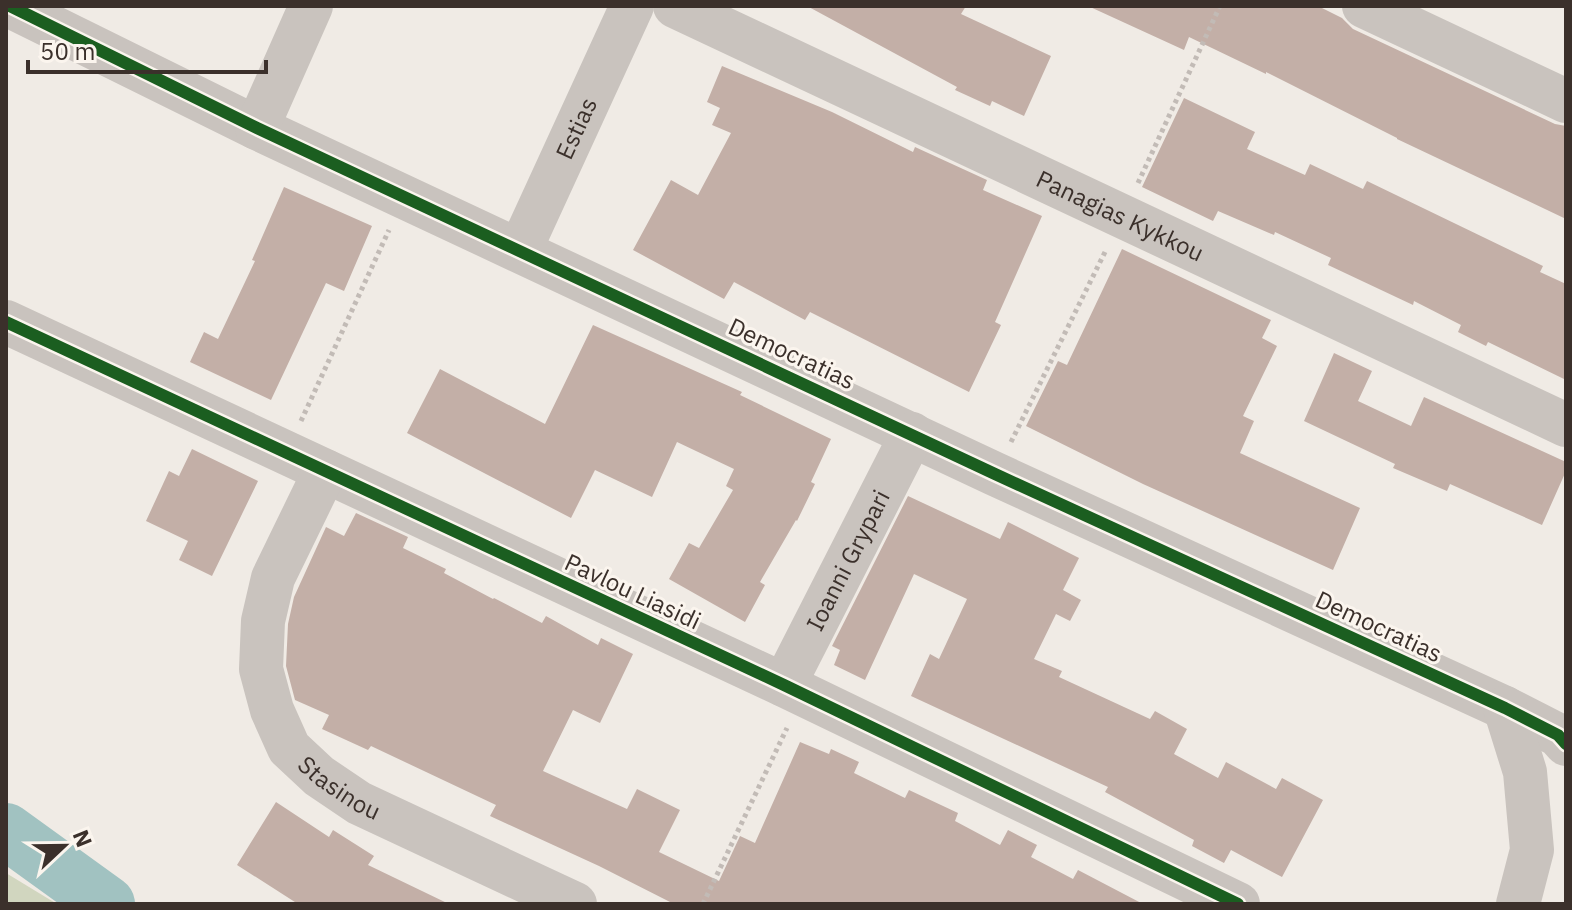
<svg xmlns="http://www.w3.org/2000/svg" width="1572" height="910" viewBox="0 0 1572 910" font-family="'IBM Plex Sans',sans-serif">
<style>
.green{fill:#d1d6bf}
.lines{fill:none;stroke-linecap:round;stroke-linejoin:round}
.river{stroke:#a1c2c1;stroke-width:56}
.building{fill:#c3afa7}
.path{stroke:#c2bbb6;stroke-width:5;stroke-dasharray:4 4;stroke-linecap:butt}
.minor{stroke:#c9c3be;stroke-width:44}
.cycleway-casing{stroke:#fbf5ee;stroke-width:17}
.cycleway{stroke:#1b5e20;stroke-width:12}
.labels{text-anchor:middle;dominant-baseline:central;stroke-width:6;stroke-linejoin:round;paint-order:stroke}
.street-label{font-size:24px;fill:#3b302b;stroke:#fbf5ee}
</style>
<rect width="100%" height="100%" fill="#f0ebe5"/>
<path class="green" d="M 6,873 L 57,904 L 6,904 Z"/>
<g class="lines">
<path class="river" d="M 6,831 L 107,904"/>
</g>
<path class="building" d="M 807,6 L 966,6 L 961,14 L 1051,56 L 1024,116 L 992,101 L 990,106 L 955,90 L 957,87 Z
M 1088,6 L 1318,6 L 1342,18 L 1353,29 L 1555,124 L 1566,126 L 1566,219 L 1397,139 L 1397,138 L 1266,72 L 1266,74 L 1189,37 L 1184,50 Z
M 722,66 L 832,112 L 913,152 L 915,147 L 987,180 L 983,190 L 1042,216 L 995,322 L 1001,325 L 969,392 L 810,312 L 805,320 L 734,282 L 724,299 L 633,250 L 671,180 L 698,195 L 731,133 L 712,125 L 720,108 L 707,102 Z
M 1184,98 L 1255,132 L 1247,149 L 1305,175 L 1310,164 L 1363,189 L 1367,181 L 1543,266 L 1540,272 L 1566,284 L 1566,380 L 1488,342 L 1486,346 L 1458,332 L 1461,325 L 1414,301 L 1413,305 L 1328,265 L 1331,258 L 1275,232 L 1274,235 L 1218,211 L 1213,221 L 1142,187 Z
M 284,187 L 372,226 L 344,291 L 326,283 L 271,400 L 190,362 L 204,332 L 218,339 L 255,261 L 252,260 Z
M 1122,249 L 1271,320 L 1262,338 L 1277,346 L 1243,416 L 1254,421 L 1240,453 L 1360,508 L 1333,570 L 1143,484 L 1026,426 L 1058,361 L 1067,365 Z
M 593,325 L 742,392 L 740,395 L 831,439 L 811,482 L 815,484 L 797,521 L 796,520 L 760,582 L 765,585 L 745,622 L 669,579 L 689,543 L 699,548 L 733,490 L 726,486 L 734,469 L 677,442 L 652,497 L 595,470 L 571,518 L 407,433 L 440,369 L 545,424 Z
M 1334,353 L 1372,371 L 1358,401 L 1411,426 L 1424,397 L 1566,462 L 1566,471 L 1542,525 L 1450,484 L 1447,491 L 1393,468 L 1395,464 L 1304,421 Z
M 192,449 L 258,481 L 212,576 L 179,560 L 188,541 L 146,521 L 169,471 L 179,476 Z
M 908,496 L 1000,539 L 1008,522 L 1079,558 L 1063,590 L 1081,600 L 1070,621 L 1056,614 L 1034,659 L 1062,671 L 1059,677 L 1150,719 L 1155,711 L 1187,729 L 1174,754 L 1218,778 L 1226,762 L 1276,789 L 1282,778 L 1323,800 L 1282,877 L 1231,850 L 1224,863 L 1192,846 L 1194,840 L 1105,792 L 1108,787 L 911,696 L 930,654 L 939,659 L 967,599 L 914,574 L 865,680 L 834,665 L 840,650 L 832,646 Z
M 356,513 L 408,537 L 403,548 L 446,569 L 444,573 L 493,599 L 494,598 L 542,623 L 546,616 L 598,645 L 601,638 L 633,654 L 600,723 L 573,710 L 543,771 L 627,809 L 637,789 L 680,810 L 659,852 L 719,881 L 740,836 L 755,843 L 800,742 L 829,754 L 831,749 L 859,762 L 854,773 L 905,798 L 909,790 L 958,813 L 955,821 L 1000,845 L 1008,830 L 1037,845 L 1031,857 L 1073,879 L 1078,870 L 1143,904 L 674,904 L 599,866 L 490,816 L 496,805 L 371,746 L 368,750 L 322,729 L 329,715 L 295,700 L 286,666 L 288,624 L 294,597 L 326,527 L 344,536 Z
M 276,802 L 329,837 L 333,830 L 374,856 L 368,865 L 449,904 L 298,904 L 237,865 Z"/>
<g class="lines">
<path class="path" d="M 1138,183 L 1220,6
M 301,421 L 389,230
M 1011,442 L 1106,250
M 703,904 L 787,728"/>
<g class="minor">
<path d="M 10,6 L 257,128 L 995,474 L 1505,708 L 1558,735 L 1566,744"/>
<path id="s1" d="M 675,6 L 1566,425"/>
<path d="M 1364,6 L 1566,101"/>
<path d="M 257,128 L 311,6"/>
<path id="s2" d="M 520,250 L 632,6"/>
<path d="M 6,322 L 784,685 L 1238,904"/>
<path id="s3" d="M 325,471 L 273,578 L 263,621 L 261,669 L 272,710 L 289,748 L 319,776 L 359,803 L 575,904"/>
<path id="s4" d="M 784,685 L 912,434"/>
<path d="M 1505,708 L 1525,772 L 1532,850 L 1518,904"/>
</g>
<defs>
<path id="cycleway" d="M 10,6 L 257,128 L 995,474 L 1505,708 L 1558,735 L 1566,744
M 6,322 L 784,685 L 1238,904"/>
</defs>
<use href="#cycleway" class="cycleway-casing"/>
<use href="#cycleway" class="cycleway"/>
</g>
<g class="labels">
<g class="street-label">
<text stroke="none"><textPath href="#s2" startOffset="134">Estias</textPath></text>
<text stroke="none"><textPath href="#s1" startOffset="492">Panagias Kykkou</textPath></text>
<text transform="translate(792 353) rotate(25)">Democratias</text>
<text stroke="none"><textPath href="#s4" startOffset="140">Ioanni Grypari</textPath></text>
<text transform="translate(633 591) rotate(25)">Pavlou Liasidi</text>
<text transform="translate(1379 626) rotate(25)">Democratias</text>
<text stroke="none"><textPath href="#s3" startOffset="360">Stasinou</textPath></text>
</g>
</g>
<rect width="1572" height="910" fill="none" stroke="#3b302b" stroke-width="16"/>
<g transform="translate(64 846) rotate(68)" stroke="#fbf5ee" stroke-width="6" paint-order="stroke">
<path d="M0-6L14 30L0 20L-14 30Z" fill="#3b302b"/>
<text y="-12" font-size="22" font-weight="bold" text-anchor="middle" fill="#3b302b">N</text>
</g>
<path d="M28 60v12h238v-12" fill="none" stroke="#3b302b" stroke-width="4"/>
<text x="40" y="60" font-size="24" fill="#3b302b" stroke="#fbf5ee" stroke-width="6" paint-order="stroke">50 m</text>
</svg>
